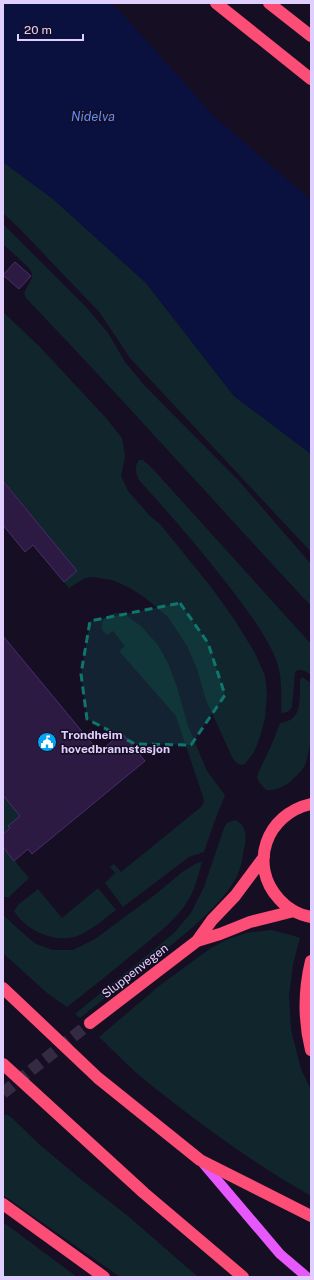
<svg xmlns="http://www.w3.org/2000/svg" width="314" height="1280" viewBox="0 0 314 1280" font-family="'Public Sans',sans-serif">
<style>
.green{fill:#11262c}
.water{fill:#0a113e}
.building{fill:#2c1a42;stroke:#492d6e}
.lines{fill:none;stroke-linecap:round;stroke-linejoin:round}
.highway-tunnel{stroke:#342b43;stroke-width:12;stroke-dasharray:12 6;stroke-linecap:butt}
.major{stroke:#e658fc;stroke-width:10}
.highway{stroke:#fc4d77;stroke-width:12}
.marked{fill:#0f766e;fill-opacity:0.2;stroke:#0f766e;stroke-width:3;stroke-dasharray:8 5;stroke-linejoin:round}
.labels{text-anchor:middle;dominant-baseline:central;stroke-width:3;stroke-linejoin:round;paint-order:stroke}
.poi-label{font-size:12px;font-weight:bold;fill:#e0cffe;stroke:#160e22;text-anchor:start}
.street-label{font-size:12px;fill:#e0cffe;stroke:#160e22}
.water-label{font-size:13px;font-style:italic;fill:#5f8efc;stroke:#160e22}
</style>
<rect width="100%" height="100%" fill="#160e22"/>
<path class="green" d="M 3,162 L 53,199 L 146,283 L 234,396 L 311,454 L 311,552 L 130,358 L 100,313 L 22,231 L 3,213 Z
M 3,224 L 86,307 L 108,333 L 125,362 L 144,385 L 239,481 L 311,564 L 311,606 C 216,504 123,399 26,298 L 24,293 L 32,278 L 32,273 L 28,267 L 3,244 Z
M 3,312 L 39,346 L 106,418 L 122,438 L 125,456 L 121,476 L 128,491 L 150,516 L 160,524 L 211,587 L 234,619 L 255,653 L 265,676 L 267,694 L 265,718 L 260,737 L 254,752 L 245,764 L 242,765 L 238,764 L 233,759 L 206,700 L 197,669 L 187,646 L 168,617 L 144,597 L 128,587 L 112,580 L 93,577 L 85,578 L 69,588 L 64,582 L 77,571 L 3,480 Z
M 139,460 L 143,460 L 152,468 L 311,644 L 311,675 C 306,671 300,668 295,672 L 292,707 L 288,712 L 281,713 C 282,696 282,678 277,662 C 268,637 244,606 228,585 C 200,549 170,514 139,480 C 136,473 134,467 139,460 Z
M 115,613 L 123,613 L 130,618 L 142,627 L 158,645 L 168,663 L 177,687 L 188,726 L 207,771 L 225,795 L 215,820 L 204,852 L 189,857 L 123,907 L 105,883 L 115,873 L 110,867 L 114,864 L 121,872 L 201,807 L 204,802 L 203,797 L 176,716 L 119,651 L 125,646 L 113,631 L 107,635 L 102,630 C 100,620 106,615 115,613 Z
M 302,677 L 311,683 C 311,709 314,740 305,765 C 302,771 296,776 291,781 C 284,787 274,791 266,790 L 259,782 L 257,777 L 260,769 L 272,744 L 280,723 C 304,720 299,699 300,680 Z
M 3,795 L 20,816 L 3,834 Z
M 235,820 C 247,826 247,837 244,849 C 242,861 240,873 233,883 C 214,912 183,936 156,957 C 131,978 105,998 80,1018 L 75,1014 L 174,933 L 191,913 L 204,887 L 224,828 L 227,823 Z
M 3,847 L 29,878 L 9,897 L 3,897 Z
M 202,862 C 198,876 195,890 187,902 C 176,920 159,932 144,945 C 118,966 93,987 67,1007 L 47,993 L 3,953 L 3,915 L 25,935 L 36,944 L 53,950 L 73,950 L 95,939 L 156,894 L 181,873 L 197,863 Z
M 98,888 L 116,910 C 104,919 93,929 80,935 C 57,945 26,931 14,911 L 19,904 L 38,889 L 62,918 Z
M 271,930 L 291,935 L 300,938 L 293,964 L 289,996 L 291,1030 L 301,1069 L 311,1090 L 311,1196 C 255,1164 201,1125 151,1085 C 132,1070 116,1053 99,1037 L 159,986 L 211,948 L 226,940 L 246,933 Z
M 6,1114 L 12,1118 L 40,1145 L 83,1181 L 128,1216 L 198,1277 L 120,1277 L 3,1195 L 3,1116 Z
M 3,1222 L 77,1277 L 3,1277 Z"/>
<path class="water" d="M 3,3 L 109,3 L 120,11 L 214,116 L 311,200 L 311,454 L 234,396 L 146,283 L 53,199 L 3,162 Z"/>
<path class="building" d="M 15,262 L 31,276 L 19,289 L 3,275 Z
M 3,481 L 77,571 L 64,582 L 33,545 L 25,552 L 3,525 Z
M 3,636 L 99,752 L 122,733 L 145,761 L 32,854 L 28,849 L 14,861 L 3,847 L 3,834 L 10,828 L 8,826 L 20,816 L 3,795 Z"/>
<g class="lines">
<path class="highway-tunnel" d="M 3,1093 L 90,1023"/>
<path class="major" d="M 202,1162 L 280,1254 L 307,1277"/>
<path class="highway" d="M 216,3 L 311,79
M 269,3 L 311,36
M 311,804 C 266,814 248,865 279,899 C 287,908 299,915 311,917
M 197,941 L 220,934 L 250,922 L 294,911
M 311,961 C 304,990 304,1022 311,1050
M 3,988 L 98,1078 L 200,1160 L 311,1216
M 90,1023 L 197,941 L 212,920 L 235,896 L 264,857
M 3,1064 L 144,1193 L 243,1277
M 3,1204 L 104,1277"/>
</g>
<path class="marked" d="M 180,603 L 208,643 L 225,695 L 191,745 L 135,744 L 87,719 L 81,674 L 90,621 Z"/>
<defs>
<symbol id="civic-disc" viewBox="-11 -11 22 22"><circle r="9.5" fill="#04a4f5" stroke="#160e22"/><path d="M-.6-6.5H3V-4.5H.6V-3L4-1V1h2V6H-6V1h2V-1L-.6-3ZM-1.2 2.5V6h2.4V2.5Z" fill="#fff"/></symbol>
</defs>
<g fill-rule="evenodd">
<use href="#civic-disc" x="36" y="731" width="22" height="22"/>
</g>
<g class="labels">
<g class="poi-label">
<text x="61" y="735">Trondheim<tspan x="61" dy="14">hovedbrannstasjon</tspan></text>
</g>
<g class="street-label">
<text transform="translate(135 971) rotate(-38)">Sluppenvegen</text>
</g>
<g class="water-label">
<text x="93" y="116">Nidelva</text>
</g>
</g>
<rect width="314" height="1280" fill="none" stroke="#e0cffe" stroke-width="8"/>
<path d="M18 34v6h65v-6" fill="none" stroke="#e0cffe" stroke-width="2"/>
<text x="24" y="34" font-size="12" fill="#e0cffe" stroke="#160e22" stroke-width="3" paint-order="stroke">20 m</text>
</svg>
